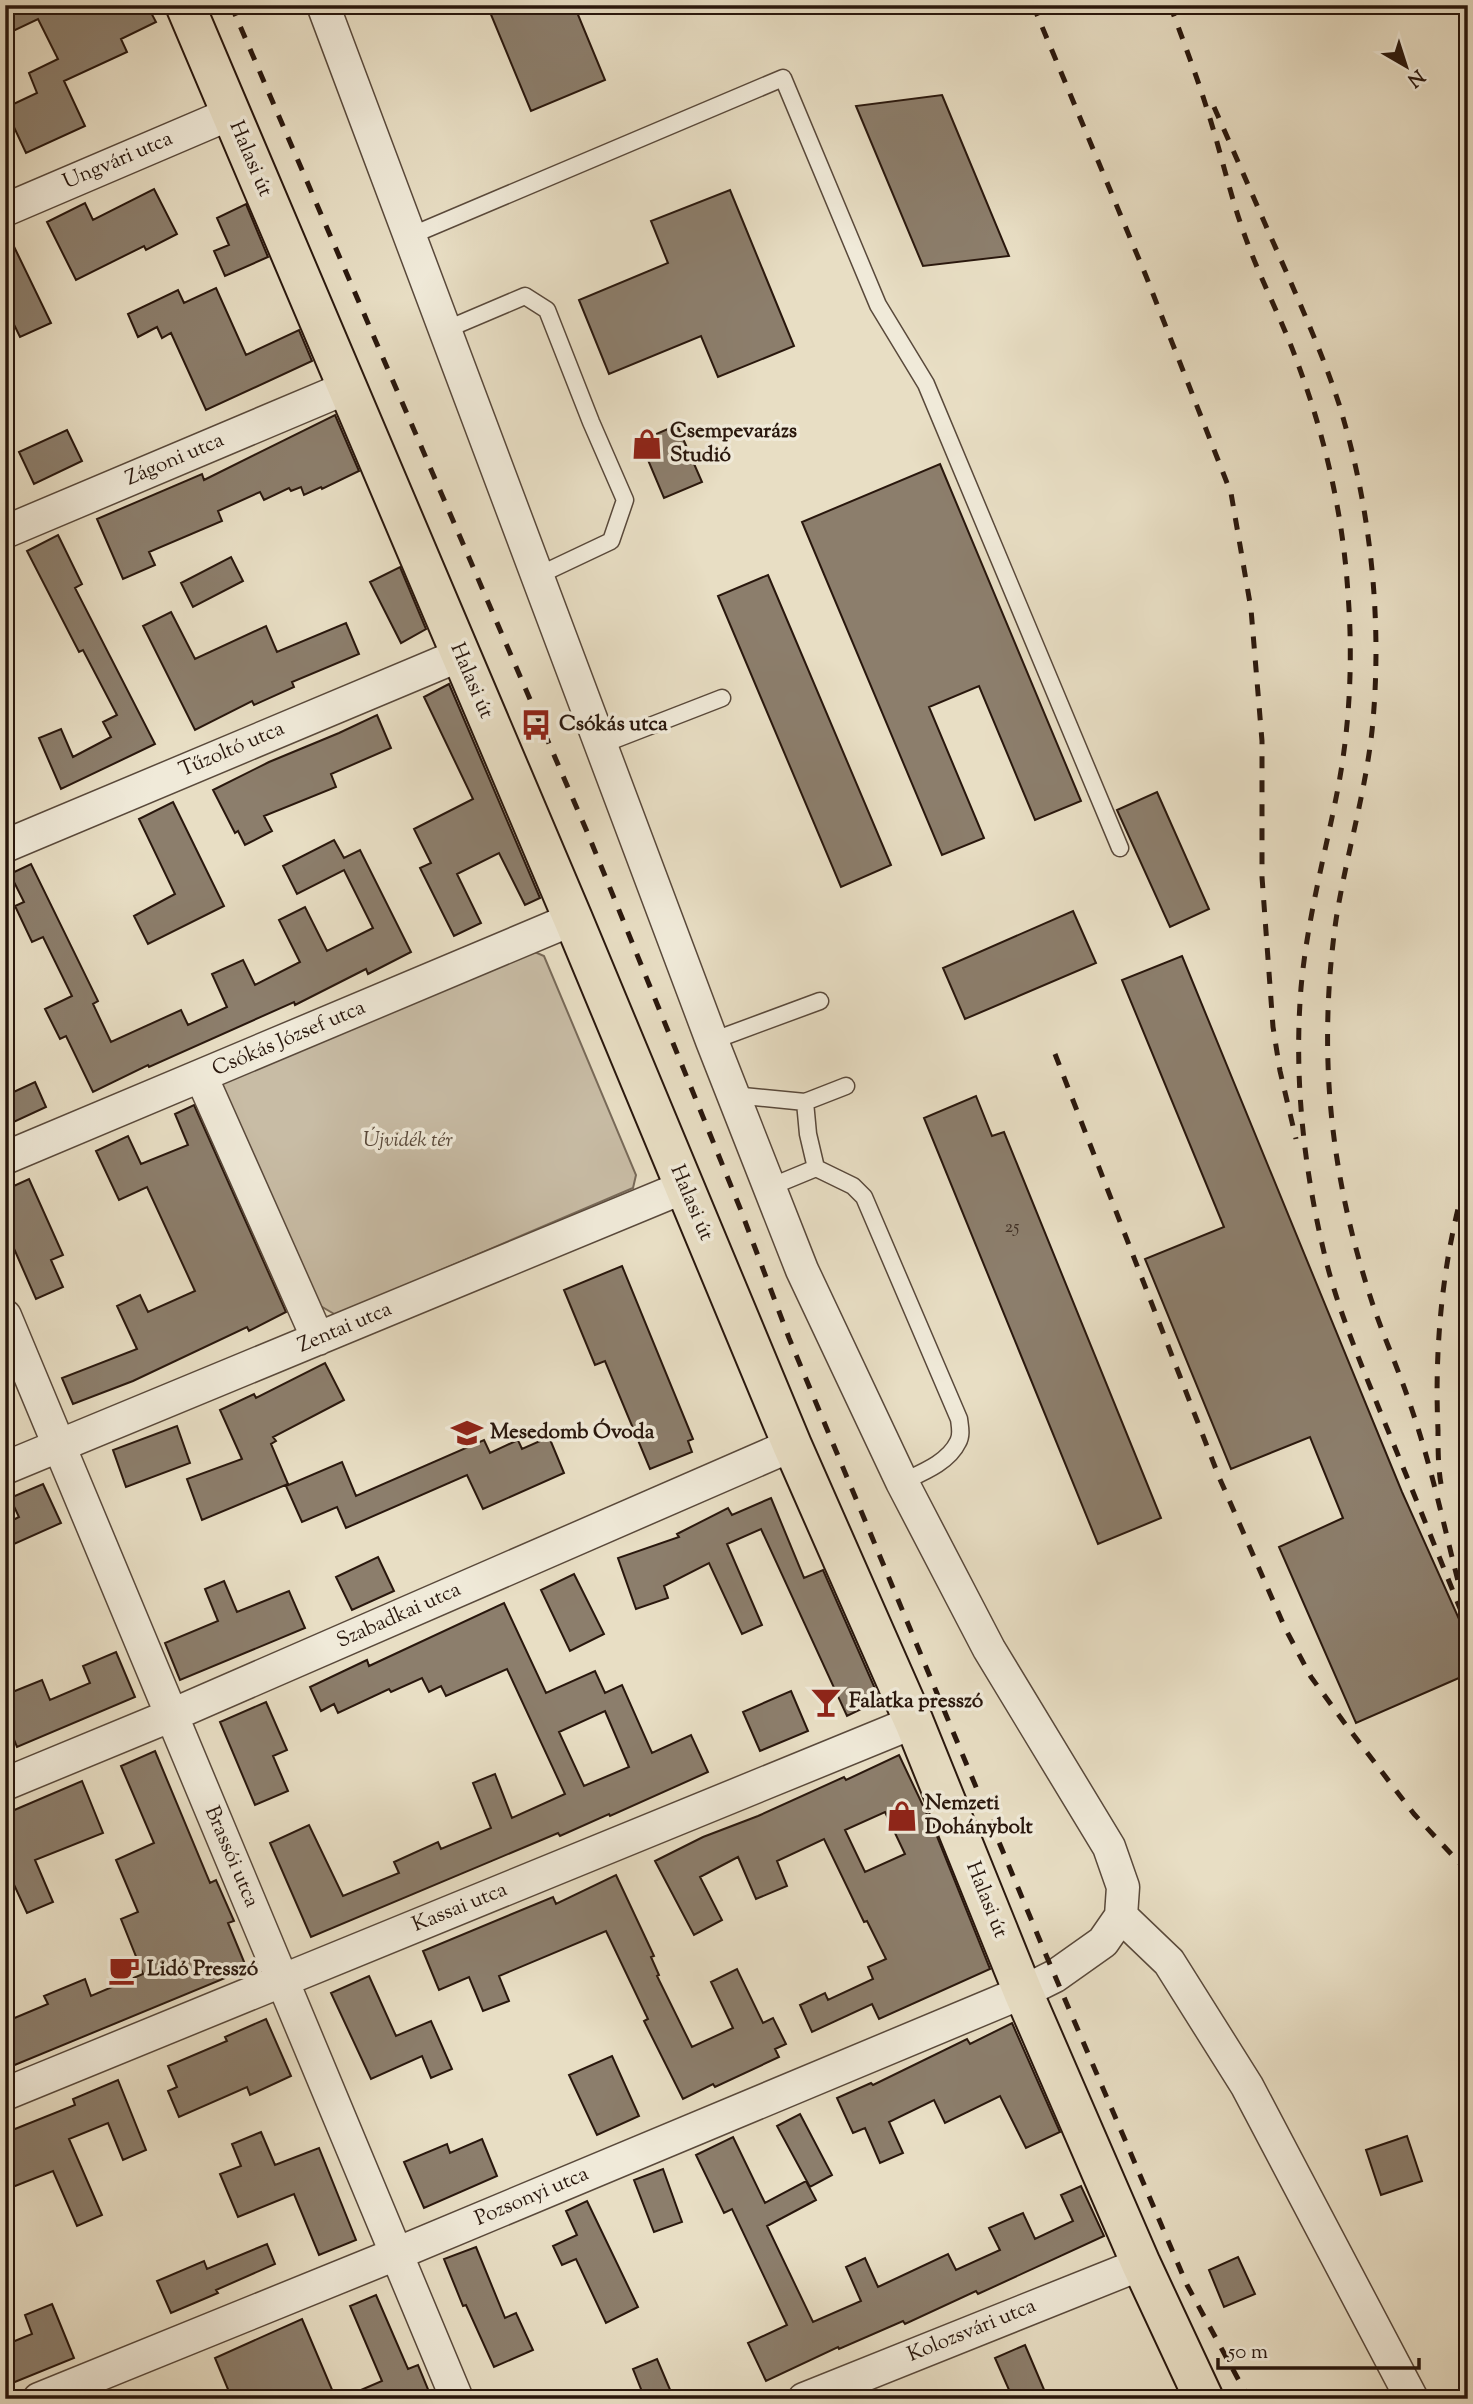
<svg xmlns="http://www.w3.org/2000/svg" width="1473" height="2404" viewBox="0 0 1473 2404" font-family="'Sorts Mill Goudy',serif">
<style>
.green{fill:#c8bca5;stroke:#786a59;stroke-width:2}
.building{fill:#8c7e6c;stroke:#29170d;stroke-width:2;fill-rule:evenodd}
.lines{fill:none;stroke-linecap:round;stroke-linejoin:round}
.lane-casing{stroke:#59493b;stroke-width:19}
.street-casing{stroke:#59493b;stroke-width:35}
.primary-casing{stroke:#29170d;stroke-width:42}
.lane{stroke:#f0ead9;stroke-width:16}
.street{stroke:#f0ead9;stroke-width:32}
.primary{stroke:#e8dec4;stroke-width:38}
.rail{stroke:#29170d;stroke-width:5;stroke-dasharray:12 12;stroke-linecap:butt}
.labels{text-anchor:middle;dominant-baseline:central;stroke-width:7;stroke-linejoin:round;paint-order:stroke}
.number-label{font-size:18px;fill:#423125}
.street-label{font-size:21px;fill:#29170d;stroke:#f0ead9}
.poi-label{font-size:21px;font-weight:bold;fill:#29170d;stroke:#f0ead9;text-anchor:start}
.park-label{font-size:21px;font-style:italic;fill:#59493b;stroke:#f0ead9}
</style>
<rect width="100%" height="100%" fill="#e8dec4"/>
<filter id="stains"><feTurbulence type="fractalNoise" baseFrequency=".00286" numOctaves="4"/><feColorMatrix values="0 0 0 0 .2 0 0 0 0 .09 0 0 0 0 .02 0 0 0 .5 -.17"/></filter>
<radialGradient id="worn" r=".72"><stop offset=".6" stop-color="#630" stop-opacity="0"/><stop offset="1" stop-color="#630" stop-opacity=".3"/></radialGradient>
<path class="green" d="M 528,949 L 544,956 L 636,1175 L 633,1188 L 336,1315 L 312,1301 L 218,1093 L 220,1076 Z"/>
<path class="building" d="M 5,5 L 147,5 L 156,22 L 121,39 L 127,52 L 64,81 L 85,126 L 26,153 L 5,108 L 37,93 L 29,73 L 58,59 L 38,19 L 11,32 L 5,20 Z
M 487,5 L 574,5 L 605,80 L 531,111 Z
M 942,95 L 1009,256 L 923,266 L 856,106 Z
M 154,189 L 177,234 L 146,250 L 144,246 L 76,280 L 47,222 L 85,203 L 93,220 Z
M 730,190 L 794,346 L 718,377 L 701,336 L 609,374 L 579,300 L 668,263 L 651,221 Z
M 246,204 L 268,257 L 225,276 L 214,251 L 229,245 L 217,218 Z
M 5,228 L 51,323 L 20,337 L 5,306 Z
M 216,288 L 246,355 L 299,330 L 312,361 L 206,410 L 171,333 L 162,338 L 157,327 L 138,337 L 128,314 L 178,290 L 184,303 Z
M 335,415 L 359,471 L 322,489 L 321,487 L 304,495 L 301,487 L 291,491 L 289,488 L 264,500 L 260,492 L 218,511 L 222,521 L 149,552 L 155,565 L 123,579 L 97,519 L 202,474 L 204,480 Z
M 677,425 L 702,482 L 664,498 L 640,441 Z
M 67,430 L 82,461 L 34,484 L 19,452 Z
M 940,464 L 1081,801 L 1035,820 L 979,686 L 929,707 L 984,838 L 942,855 L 802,522 Z
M 58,535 L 82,584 L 75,588 L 155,744 L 61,789 L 39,738 L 61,729 L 73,757 L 111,737 L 103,722 L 117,715 L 83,650 L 79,652 L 27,551 Z
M 231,557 L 243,581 L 193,607 L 181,583 Z
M 400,567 L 426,629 L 401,643 L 370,582 Z
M 768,575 L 891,865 L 841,887 L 718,596 Z
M 171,612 L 195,659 L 266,626 L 277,652 L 346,623 L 359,654 L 292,682 L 294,687 L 254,705 L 252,701 L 195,730 L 143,626 Z
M 449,684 L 540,898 L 525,905 L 499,853 L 457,874 L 481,923 L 454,936 L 420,868 L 431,863 L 414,829 L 473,799 L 424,697 Z
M 377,715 L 391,748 L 331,774 L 336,787 L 264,816 L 272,831 L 245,845 L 238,831 L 235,833 L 213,790 L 269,762 L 339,733 Z
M 1157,792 L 1209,909 L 1170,927 L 1117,810 Z
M 173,802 L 224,906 L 148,944 L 134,916 L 175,894 L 139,819 Z
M 334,840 L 344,858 L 360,850 L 411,952 L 368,974 L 366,969 L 295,1005 L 294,1002 L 149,1067 L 148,1065 L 93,1092 L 66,1036 L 60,1039 L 45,1009 L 72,996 L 43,937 L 32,942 L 15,906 L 24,902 L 10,874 L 31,864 L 98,1001 L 93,1004 L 111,1042 L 181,1010 L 188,1025 L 227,1007 L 212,974 L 243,960 L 255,985 L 300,962 L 279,920 L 305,907 L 327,951 L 373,928 L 344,870 L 297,894 L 283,866 Z
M 1073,911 L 1096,963 L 965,1019 L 943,968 Z
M 1182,956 L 1402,1492 L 1468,1639 L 1468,1674 L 1356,1723 L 1279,1547 L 1343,1518 L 1310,1437 L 1231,1469 L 1145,1259 L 1224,1227 L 1122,980 Z
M 35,1082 L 46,1107 L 5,1126 L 5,1096 Z
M 976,1096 L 992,1136 L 1004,1132 L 1161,1518 L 1098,1544 L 924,1118 Z
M 194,1105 L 286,1312 L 249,1331 L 247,1327 L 133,1381 L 73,1404 L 62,1378 L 137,1349 L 117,1306 L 140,1295 L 148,1312 L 195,1291 L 147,1187 L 119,1200 L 96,1151 L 128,1136 L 141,1164 L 188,1145 L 175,1114 Z
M 29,1179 L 63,1255 L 51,1260 L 63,1287 L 36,1299 L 5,1228 L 5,1190 Z
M 622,1266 L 693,1439 L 688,1441 L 692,1452 L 650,1469 L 605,1361 L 595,1365 L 564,1290 Z
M 325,1363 L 344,1400 L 273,1437 L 276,1441 L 271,1444 L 288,1484 L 202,1520 L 187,1479 L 242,1459 L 220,1410 L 254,1394 L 256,1398 Z
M 177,1426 L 190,1463 L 126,1487 L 113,1450 Z
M 549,1437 L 564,1473 L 483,1509 L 467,1475 L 346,1528 L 337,1507 L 302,1522 L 286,1486 L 342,1462 L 356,1496 L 484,1440 L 490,1453 L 518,1440 L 522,1449 Z
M 43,1484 L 61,1523 L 5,1548 L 5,1524 L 19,1517 L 10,1498 Z
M 771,1498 L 804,1578 L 823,1570 L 880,1700 L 847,1716 L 761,1529 L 727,1544 L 762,1625 L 742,1634 L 709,1563 L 664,1586 L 668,1598 L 636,1609 L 618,1558 L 679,1537 L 677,1534 L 728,1508 L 732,1515 Z
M 378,1557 L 394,1591 L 352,1610 L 336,1577 Z
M 574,1574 L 604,1634 L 570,1651 L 541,1590 Z
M 224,1581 L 237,1612 L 289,1591 L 305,1628 L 180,1680 L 165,1643 L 218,1621 L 205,1589 Z
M 504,1603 L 546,1693 L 595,1671 L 605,1693 L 622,1685 L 652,1753 L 691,1735 L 708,1772 L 610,1816 L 609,1814 L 560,1836 L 558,1833 L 311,1937 L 270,1843 L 309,1825 L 343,1896 L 399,1873 L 394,1862 L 438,1842 L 441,1849 L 491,1828 L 473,1783 L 495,1774 L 512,1818 L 565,1794 L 507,1669 L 446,1696 L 441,1686 L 429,1692 L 422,1678 L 391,1692 L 389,1689 L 338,1713 L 334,1704 L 321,1711 L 310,1687 L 367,1660 L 369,1666 ZM 605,1711 L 629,1767 L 584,1786 L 559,1732 Z
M 116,1652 L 135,1697 L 17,1747 L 5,1717 L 5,1695 L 42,1680 L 50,1700 L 90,1683 L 83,1666 Z
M 791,1691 L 808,1731 L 760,1751 L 743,1712 Z
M 266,1702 L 287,1750 L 273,1756 L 288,1791 L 255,1805 L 220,1722 Z
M 155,1751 L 210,1883 L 216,1880 L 234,1921 L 228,1923 L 247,1969 L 5,2069 L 5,2022 L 48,2004 L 44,1996 L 85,1979 L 91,1996 L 143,1974 L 121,1919 L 138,1912 L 116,1860 L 154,1843 L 121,1766 Z
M 899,1755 L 934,1829 L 990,1969 L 879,2019 L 872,2004 L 812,2032 L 800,2005 L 825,1993 L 828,2000 L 873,1979 L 868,1967 L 886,1959 L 867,1921 L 864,1922 L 824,1839 L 777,1861 L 787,1886 L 756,1899 L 738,1857 L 700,1877 L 722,1920 L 694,1935 L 655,1861 L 703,1837 L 758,1816 L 844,1777 L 846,1780 ZM 885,1812 L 905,1854 L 865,1872 L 845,1830 Z
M 82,1781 L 103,1833 L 35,1860 L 53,1902 L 27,1913 L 11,1878 L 5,1881 L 5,1814 Z
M 616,1875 L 654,1956 L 651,1957 L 659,1975 L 657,1976 L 692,2047 L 733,2028 L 711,1982 L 737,1969 L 763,2023 L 773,2018 L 786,2044 L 775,2049 L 779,2057 L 715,2087 L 713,2084 L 683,2099 L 644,2021 L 648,2019 L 606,1931 L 499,1976 L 509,2001 L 483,2011 L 469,1977 L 439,1990 L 423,1951 L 553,1897 L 556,1904 Z
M 369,1976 L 396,2036 L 431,2021 L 452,2069 L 431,2078 L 422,2056 L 371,2079 L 331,1993 Z
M 266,2019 L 291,2076 L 250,2095 L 247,2087 L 179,2117 L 168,2091 L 177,2087 L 168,2066 L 227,2041 L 225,2037 Z
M 1012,2023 L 1060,2132 L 1026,2148 L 1000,2096 L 945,2123 L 934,2100 L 889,2122 L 903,2153 L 880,2163 L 865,2128 L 853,2133 L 837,2098 L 871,2083 L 873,2085 L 967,2039 L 970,2044 Z
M 612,2056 L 639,2116 L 597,2135 L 569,2075 Z
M 118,2080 L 146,2150 L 123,2160 L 108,2123 L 69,2139 L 102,2215 L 77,2226 L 53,2171 L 5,2190 L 5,2133 L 75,2105 L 73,2099 Z
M 800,2114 L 832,2175 L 810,2187 L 777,2126 Z
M 261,2132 L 275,2165 L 319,2148 L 356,2240 L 319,2255 L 294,2194 L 238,2217 L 220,2174 L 241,2166 L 232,2144 Z
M 1407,2136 L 1422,2181 L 1381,2195 L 1366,2150 Z
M 733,2137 L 765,2203 L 806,2181 L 816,2200 L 767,2226 L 813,2322 L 861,2301 L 846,2267 L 865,2258 L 878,2287 L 948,2254 L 956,2270 L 1000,2250 L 989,2228 L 1023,2213 L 1035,2239 L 1073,2221 L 1061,2195 L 1081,2186 L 1104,2236 L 978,2294 L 976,2291 L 905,2324 L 903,2321 L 839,2349 L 838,2347 L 766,2381 L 748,2343 L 787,2325 L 732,2209 L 724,2213 L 696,2155 Z
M 482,2139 L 497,2176 L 424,2208 L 404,2162 L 447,2144 L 450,2153 Z
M 663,2169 L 682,2222 L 654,2232 L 634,2180 Z
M 587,2201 L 638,2307 L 606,2323 L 576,2259 L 562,2265 L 553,2246 L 577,2235 L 566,2211 Z
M 267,2244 L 275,2264 L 216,2290 L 218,2293 L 171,2313 L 157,2281 L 204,2261 L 207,2269 Z
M 476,2247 L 505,2318 L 516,2313 L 533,2350 L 494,2367 L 466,2305 L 463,2306 L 444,2259 Z
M 1238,2257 L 1255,2294 L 1224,2307 L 1209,2270 Z
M 376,2295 L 408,2369 L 418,2365 L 432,2399 L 340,2399 L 382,2381 L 350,2306 Z
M 52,2304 L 74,2358 L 5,2386 L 5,2345 L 32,2334 L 25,2315 Z
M 302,2319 L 336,2399 L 232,2399 L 215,2358 Z
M 1025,2345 L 1048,2399 L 1013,2399 L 995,2358 Z
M 657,2359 L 674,2399 L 645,2399 L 633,2369 Z"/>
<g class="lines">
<defs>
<path id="lane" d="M 410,236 L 783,78 L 878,305 L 926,384 L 1120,848
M 445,330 L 525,296 L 547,310 L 591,422 L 625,500 L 611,541 L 537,576
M 601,745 L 722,698
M 712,1041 L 820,1001
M 733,1095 L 805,1102 L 846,1086
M 805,1102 L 808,1134 L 816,1168
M 770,1187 L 816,1168 L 853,1186 L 864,1197 L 959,1419 C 960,1427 962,1435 958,1442 C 948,1463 921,1473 902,1482"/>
<path id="street" d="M 5,210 L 232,113
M 5,532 L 346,388
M 5,846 L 460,655
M 201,1076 L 318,1339
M 5,1158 L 573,919
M 5,1316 L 457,2399
M 5,1468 L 684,1187
M 5,1784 L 172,1715 L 792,1445
M 1121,1916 L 1169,1962 L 1247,2086 L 1412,2399
M 5,2094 L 914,1722
M 39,2399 L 396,2254 L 1023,1992 L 1055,1976 L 1103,1942 L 1121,1916 L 1123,1887 L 1109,1847 L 989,1649 L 902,1482 L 802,1270 L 712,1041 L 323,5
M 804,2399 L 1141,2264"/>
<path id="primary" d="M 185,5 L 573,919 L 792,1445 L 914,1722 L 1023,1992 L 1141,2264 L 1204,2399"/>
</defs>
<use href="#lane" class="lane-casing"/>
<use href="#street" class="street-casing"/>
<use href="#primary" class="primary-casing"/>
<use href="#lane" class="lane"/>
<use href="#street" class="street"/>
<use href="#primary" class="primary"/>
<path class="rail" d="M 231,5 L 588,834 L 740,1208 L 789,1338 L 1046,1955 L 1187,2285 L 1249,2399
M 1033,5 L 1146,276 L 1231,493 L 1251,609 L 1262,741 L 1262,877 L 1273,1027 L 1280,1071 L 1296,1139
M 1170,5 C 1183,40 1196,74 1207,109 C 1221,152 1230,196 1246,239 C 1260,278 1280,316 1295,356 C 1324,432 1343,513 1348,594 C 1353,659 1350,725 1338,788 C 1325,855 1307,920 1301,988 C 1294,1075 1303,1163 1323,1248 C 1336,1306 1360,1361 1382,1416 C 1411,1486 1439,1557 1468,1628
M 1214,107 C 1238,161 1261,215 1285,269 C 1304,313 1324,358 1339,404 C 1371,508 1383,623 1372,731 C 1365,795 1346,856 1336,920 C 1327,983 1325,1048 1331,1111 C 1337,1175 1351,1238 1371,1299 C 1383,1336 1399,1370 1411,1407 C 1431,1465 1444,1526 1459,1585
M 1055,1054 L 1219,1477 L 1285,1628 L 1311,1677 L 1346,1725 L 1414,1814 L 1468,1872
M 1441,1484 C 1438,1467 1438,1448 1438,1430 C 1434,1346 1443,1253 1468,1173"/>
</g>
<defs>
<symbol id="shop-bare" viewBox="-9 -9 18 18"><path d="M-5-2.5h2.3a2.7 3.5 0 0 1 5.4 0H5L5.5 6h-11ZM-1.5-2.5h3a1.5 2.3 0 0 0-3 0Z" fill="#8f2418" stroke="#f0ead9" stroke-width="2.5" paint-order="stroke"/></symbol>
<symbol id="bus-bare" viewBox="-9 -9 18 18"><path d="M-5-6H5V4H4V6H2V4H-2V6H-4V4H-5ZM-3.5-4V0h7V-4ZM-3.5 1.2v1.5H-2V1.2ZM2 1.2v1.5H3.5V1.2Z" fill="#8f2418" stroke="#f0ead9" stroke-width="2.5" paint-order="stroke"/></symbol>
<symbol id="school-bare" viewBox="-9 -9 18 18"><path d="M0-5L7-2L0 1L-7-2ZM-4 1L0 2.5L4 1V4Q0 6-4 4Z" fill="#8f2418" stroke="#f0ead9" stroke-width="2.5" paint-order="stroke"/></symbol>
<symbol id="bar-bare" viewBox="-9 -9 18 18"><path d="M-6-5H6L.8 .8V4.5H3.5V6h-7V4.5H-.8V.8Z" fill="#8f2418" stroke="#f0ead9" stroke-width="2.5" paint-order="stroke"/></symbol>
<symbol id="cafe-bare" viewBox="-9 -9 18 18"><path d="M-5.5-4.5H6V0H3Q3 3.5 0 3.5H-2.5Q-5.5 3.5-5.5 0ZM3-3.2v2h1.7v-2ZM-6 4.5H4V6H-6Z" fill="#8f2418" stroke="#f0ead9" stroke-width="2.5" paint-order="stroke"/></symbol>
</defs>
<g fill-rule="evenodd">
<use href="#shop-bare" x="625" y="422" width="44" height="44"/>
<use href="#bus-bare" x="514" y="703" width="44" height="44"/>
<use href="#school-bare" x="445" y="1411" width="44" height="44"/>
<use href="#bar-bare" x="804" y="1680" width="44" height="44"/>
<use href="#shop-bare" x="880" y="1794" width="44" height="44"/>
<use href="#cafe-bare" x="102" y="1948" width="44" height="44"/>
</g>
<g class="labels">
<g class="number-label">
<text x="1012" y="1228">25</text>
</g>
<g class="street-label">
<text transform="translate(250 159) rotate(67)">Halasi út</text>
<text transform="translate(118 161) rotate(-23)">Ungvári utca</text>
<text transform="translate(175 460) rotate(-23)">Zágoni utca</text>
<text transform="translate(471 681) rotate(67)">Halasi út</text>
<text transform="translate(232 750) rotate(-23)">Tűzoltó utca</text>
<text transform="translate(289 1039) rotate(-23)">Csókás József utca</text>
<text transform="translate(691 1203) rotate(67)">Halasi út</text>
<text transform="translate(345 1328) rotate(-23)">Zentai utca</text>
<text transform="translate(399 1616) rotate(-24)">Szabadkai utca</text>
<text transform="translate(231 1857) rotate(67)">Brassói utca</text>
<text transform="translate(986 1900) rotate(68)">Halasi út</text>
<text transform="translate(460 1908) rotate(-22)">Kassai utca</text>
<text transform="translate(532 2197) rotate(-23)">Pozsonyi utca</text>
<text transform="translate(972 2331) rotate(-22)">Kolozsvári utca</text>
</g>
<g class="poi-label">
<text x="670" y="432">Csempevarázs<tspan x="670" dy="24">Studió</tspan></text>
<text x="559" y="725">Csókás utca</text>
<text x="490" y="1433">Mesedomb Óvoda</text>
<text x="849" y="1702">Falatka presszó</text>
<text x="925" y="1804">Nemzeti<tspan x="925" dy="24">Dohánybolt</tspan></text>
<text x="147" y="1970">Lidó Presszó</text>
</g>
<g class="park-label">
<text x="408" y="1141">Újvidék tér</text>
</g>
</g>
<rect width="1473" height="2404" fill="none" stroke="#e8dec4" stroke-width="28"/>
<rect x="7" y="7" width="1459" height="2390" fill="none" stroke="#29170d" stroke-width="3.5"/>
<rect x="14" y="14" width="1445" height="2376" fill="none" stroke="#29170d" stroke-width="2"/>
<g transform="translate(1406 66) rotate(141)" stroke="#f0ead9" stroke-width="5" paint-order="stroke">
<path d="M0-5L12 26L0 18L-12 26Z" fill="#29170d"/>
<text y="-10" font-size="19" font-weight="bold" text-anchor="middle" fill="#29170d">N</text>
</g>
<path d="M1218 2358v10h201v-10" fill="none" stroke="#29170d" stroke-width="3.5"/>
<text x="1228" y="2358" font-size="21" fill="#29170d" stroke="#f0ead9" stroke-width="5" paint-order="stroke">50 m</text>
<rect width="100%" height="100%" filter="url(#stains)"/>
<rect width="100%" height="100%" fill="url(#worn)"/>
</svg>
